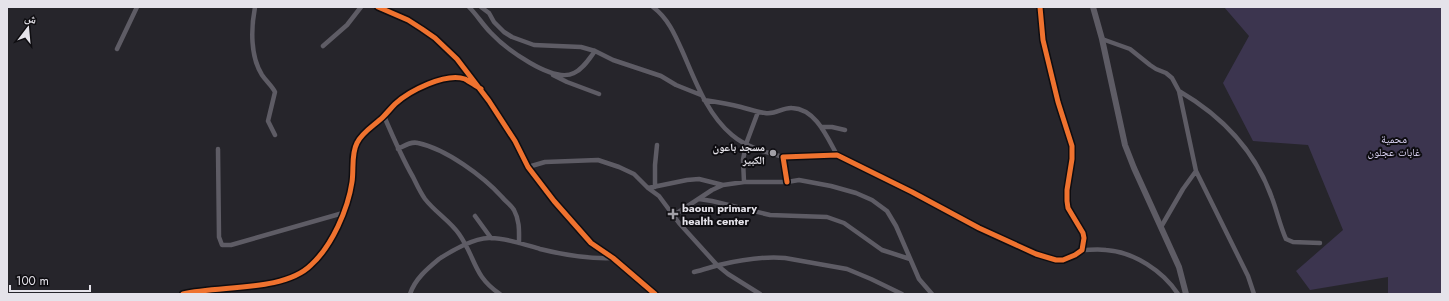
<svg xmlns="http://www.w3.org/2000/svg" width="1449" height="301" viewBox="0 0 1449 301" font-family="Jost,'Noto Naskh Arabic',sans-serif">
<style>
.green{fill:#3c354f}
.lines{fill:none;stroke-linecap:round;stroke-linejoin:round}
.minor{stroke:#5e5c65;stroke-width:4.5}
.tertiary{stroke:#5e5c65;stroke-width:6}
.cycleway-casing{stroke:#0e0d11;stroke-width:8}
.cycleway{stroke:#ef722f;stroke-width:5}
.poi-dot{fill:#a2a0a7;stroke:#0e0d11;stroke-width:1.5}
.labels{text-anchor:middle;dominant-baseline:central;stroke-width:4;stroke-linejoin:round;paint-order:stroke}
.park-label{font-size:11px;fill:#ded6f7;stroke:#0e0d11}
.poi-label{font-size:11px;font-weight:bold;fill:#e5e3ea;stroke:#0e0d11;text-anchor:end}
</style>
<rect width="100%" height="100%" fill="#26252b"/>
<path class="green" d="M 1224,7 L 1442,7 L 1442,294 L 1388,294 L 1388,277 L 1310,290 L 1296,271 L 1343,230 L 1308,145 L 1253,141 L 1223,83 L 1249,36 Z"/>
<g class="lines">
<path class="minor" d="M 255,7 C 251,28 250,56 262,75 C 266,81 272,86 275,92 L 268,121 L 275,135
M 469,7 C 477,15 483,25 491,33 C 505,48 553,84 574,73 C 583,69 589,59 595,51
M 481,7 L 489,13 L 494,22 L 504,32 L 512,37 L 534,45 L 581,47 L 595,51 L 613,60 L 661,76 L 676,85 L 701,95
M 653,7 C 669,19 676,37 684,55 C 696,83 708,115 732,135 C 746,147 765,152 783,157
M 1102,39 L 1130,49 L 1150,65 L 1156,69 L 1166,73 L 1172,78 L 1179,91 L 1196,171 L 1248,276 L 1254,294
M 323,46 L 347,25 L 361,7
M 117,49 L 137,7
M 553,75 L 567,82 L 599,94
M 1179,91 C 1222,116 1255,150 1272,198 C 1277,211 1280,226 1286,239 L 1293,242 L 1320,243
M 704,100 C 717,102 729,104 741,107 C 749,109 757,112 765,113 C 776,115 783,107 792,108 C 816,109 827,137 837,155
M 384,116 C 393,137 402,158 413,177 C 417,185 420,192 425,199 C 435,212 450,221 459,234 C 476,258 473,276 500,294
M 821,127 L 832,127 L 845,130
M 218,149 L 219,237 L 222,245 L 231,245 L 343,213
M 398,149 C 404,146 411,141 418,143 C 446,149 483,176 502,197 C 506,202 511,205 514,210 C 520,221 519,232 519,243
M 528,167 L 545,162 L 598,160 L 619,167 L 634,174 L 648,188 L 659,196 L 679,223 L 717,265 L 728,274 L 760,294
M 744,182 L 743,160 L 746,144 L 758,112
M 787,182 L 783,157 L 837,155 L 912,192 L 979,228 L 1036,254 L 1056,260 L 1063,260 L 1075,255 L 1082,250 L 1084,238 L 1083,233 L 1068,208 L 1067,201 L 1067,190 L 1072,159 L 1072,146 L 1058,102 L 1043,40 L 1040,7
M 655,187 L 655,165 L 657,145
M 648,188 L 687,180 L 699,179 L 723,185 L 744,182 L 787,182 L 799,180 L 831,186 L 856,193 L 872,200 L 887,211 L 896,226 L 919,279 L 932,294
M 699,199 L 712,201 L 770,215 L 827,217 L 844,223 L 882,250 L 910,259
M 674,215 L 712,190 L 723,185
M 475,216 L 491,238
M 1161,227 L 1183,189 L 1196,171
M 1082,250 C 1090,250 1098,249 1106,250 C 1134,252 1163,271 1178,294
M 694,272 C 703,270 711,267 719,265 C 740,260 763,256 785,258 L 847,269 L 871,279 L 902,294
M 183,294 C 220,285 283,292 311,266 C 332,247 347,209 352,182 C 354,170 351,155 357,143 C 362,133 374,125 382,118 C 387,113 392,107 397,102 C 412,90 445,73 464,79 C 468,80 473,84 477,87
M 410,294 C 415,279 427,269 439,259 C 451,251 474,238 489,238 C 504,237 526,245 540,249 C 564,255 588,259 613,258"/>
<path class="tertiary" d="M 378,7 L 408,20 L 422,29 L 435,38 L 457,59 L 489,101 L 515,141 L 528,167 L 554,201 L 591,243 L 613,258 L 655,294
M 1093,7 L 1102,39 L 1125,145 L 1134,168 L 1179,267 L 1186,294"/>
<defs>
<path id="cycleway" d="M 378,7 L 408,20 L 422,29 L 435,38 L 457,59 L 489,101 L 515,141 L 528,167 L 554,201 L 591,243 L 613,258 L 655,294
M 787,182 L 783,157 L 837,155 L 912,192 L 979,228 L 1036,254 L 1056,260 L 1063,260 L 1075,255 L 1082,250 L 1084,238 L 1083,233 L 1068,208 L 1067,201 L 1067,190 L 1072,159 L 1072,146 L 1058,102 L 1043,40 L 1040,7
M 183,294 C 220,285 284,292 311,265 C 332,246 348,209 352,182 C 354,169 351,154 357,143 C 362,132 375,125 383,117 C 387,113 391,108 395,104 C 409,91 446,72 465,79 C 470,82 476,86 481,89"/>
</defs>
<use href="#cycleway" class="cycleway-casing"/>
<use href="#cycleway" class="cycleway"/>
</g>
<g class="poi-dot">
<circle cx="773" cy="153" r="4"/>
<path d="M671 208h4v4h4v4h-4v4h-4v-4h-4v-4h4z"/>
</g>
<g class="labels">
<g class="park-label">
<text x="1394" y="139">محمية<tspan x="1394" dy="13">غابات عجلون</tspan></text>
</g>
<g class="poi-label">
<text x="765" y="147">مسجد باعون<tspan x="765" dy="13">الكبير</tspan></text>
<text x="682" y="208" text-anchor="start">baoun primary<tspan x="682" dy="13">health center</tspan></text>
</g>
</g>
<rect width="1449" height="301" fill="none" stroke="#e5e3ea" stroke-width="16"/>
<g transform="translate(28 28) rotate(16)" stroke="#0e0d11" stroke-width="3" paint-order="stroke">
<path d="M0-3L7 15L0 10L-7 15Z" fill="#e5e3ea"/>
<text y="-6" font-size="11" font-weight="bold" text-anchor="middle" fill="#e5e3ea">ش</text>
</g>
<path d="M10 285v6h80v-6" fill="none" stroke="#e5e3ea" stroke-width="2"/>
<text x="16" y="285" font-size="12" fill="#e5e3ea" stroke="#0e0d11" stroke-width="3" paint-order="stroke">100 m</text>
</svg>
